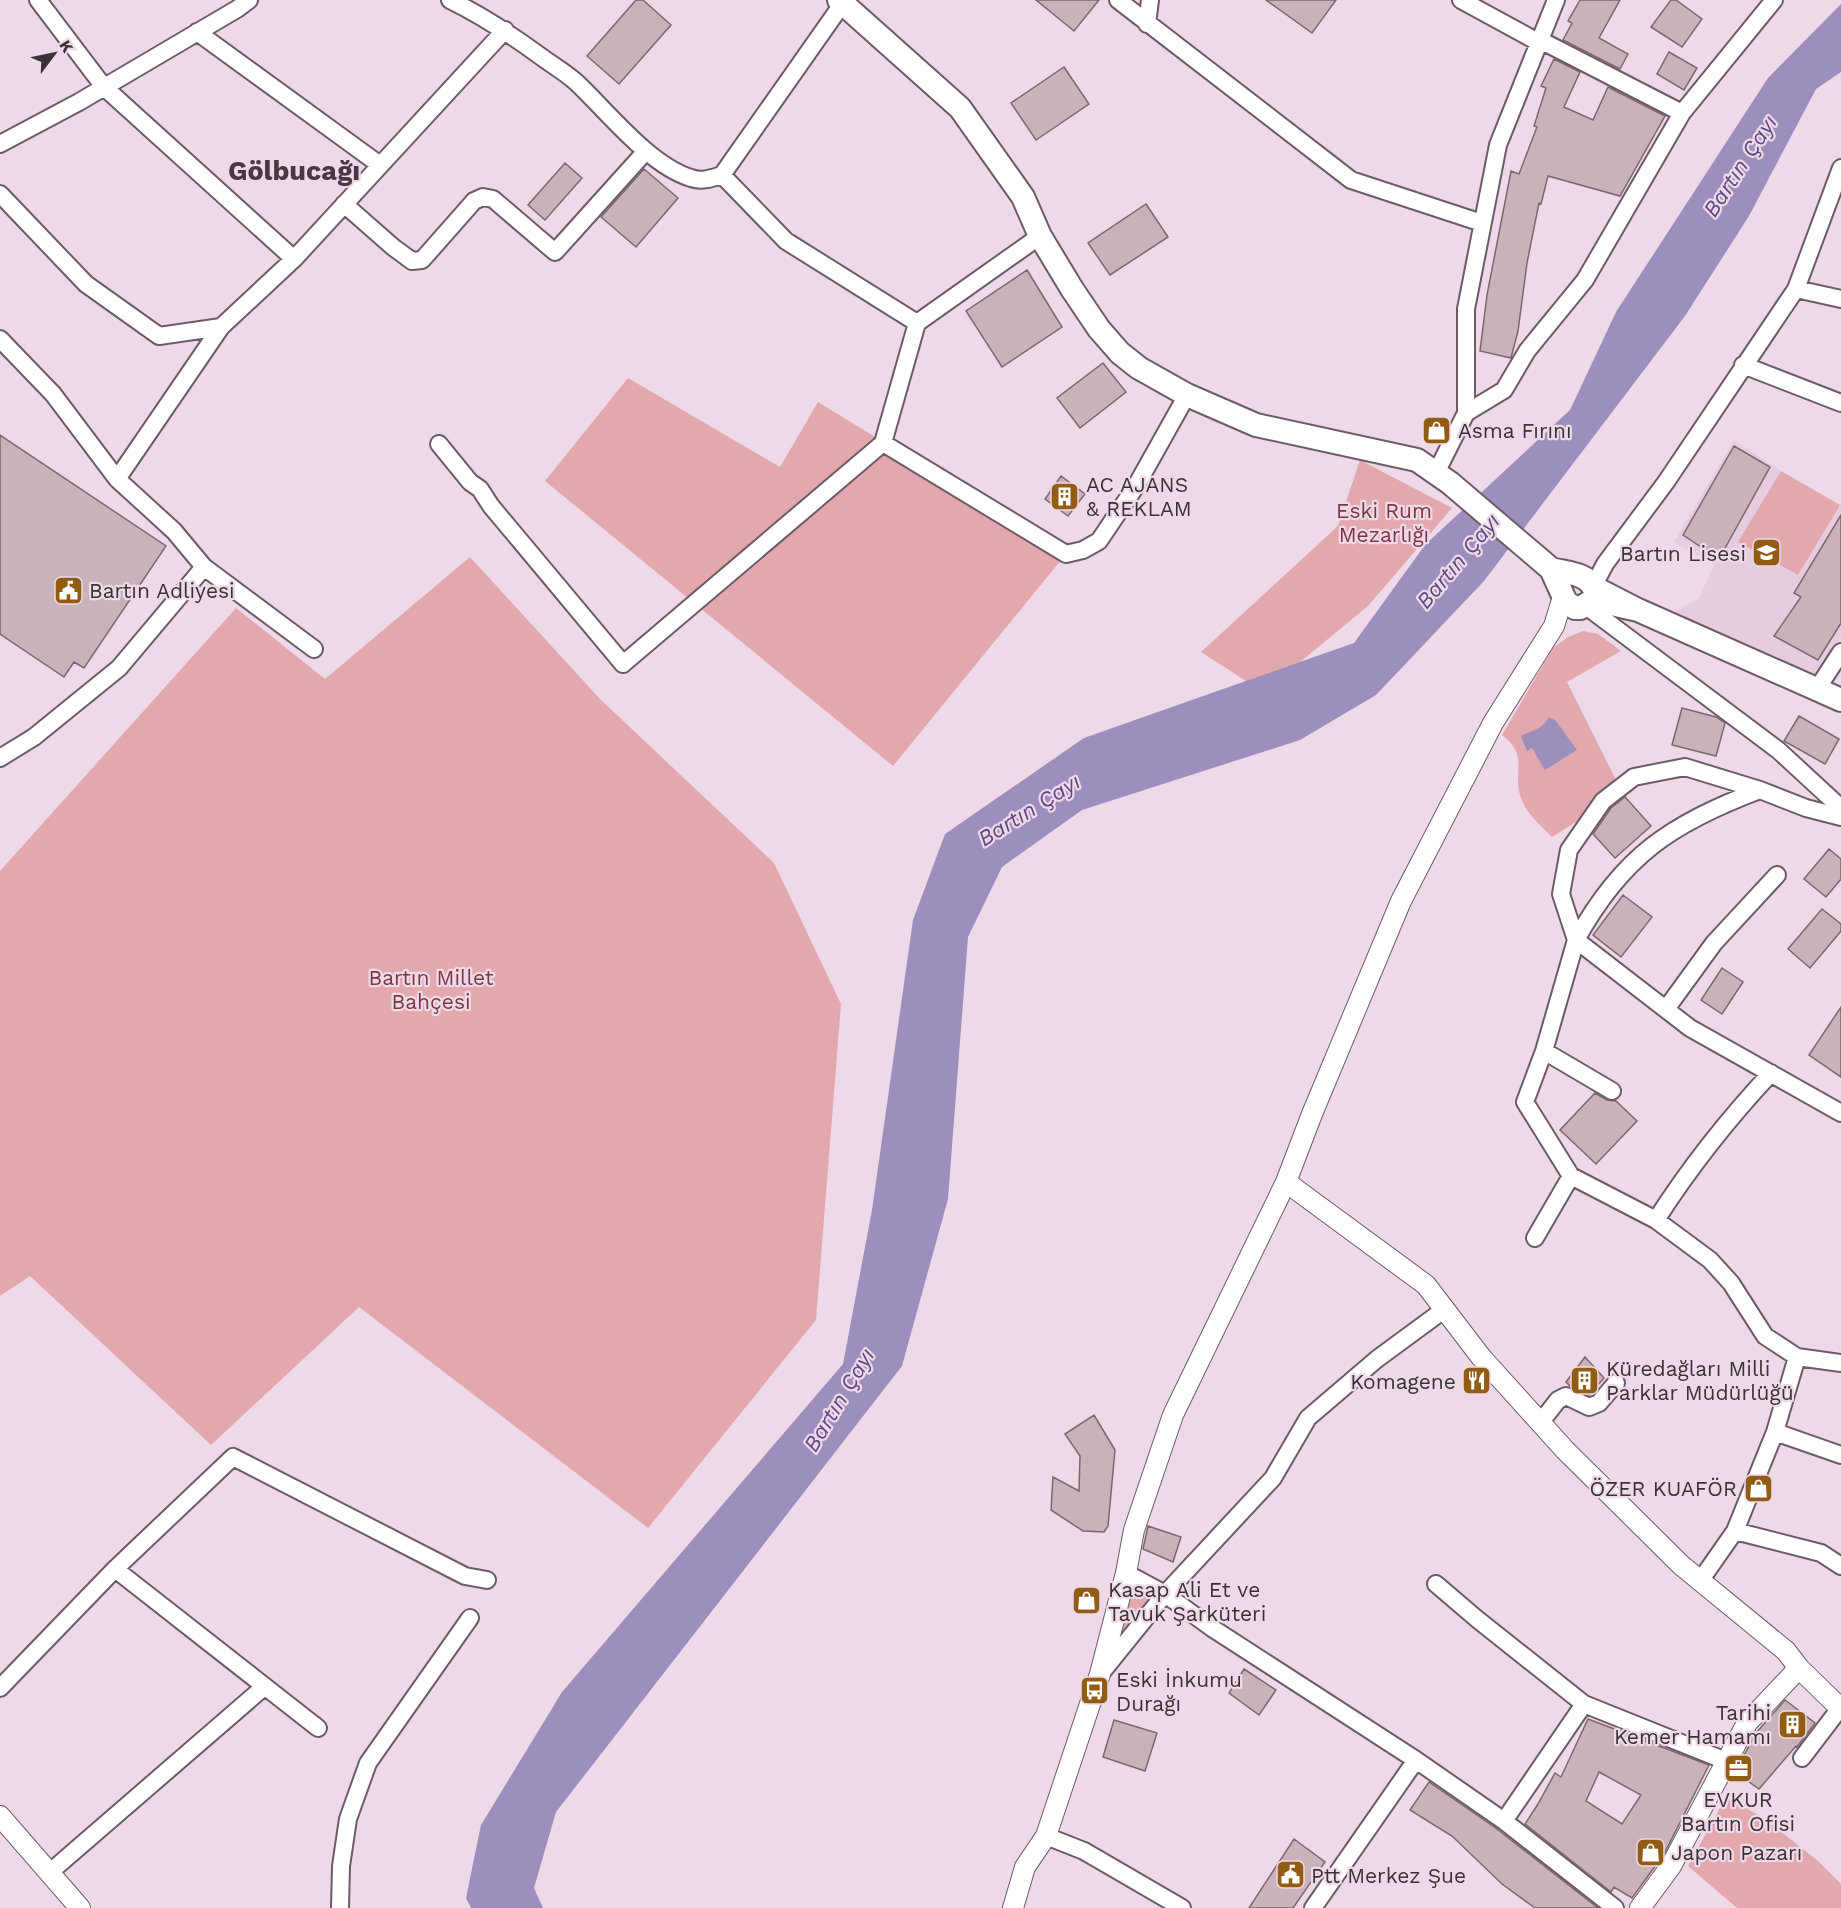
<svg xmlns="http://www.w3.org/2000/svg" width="1841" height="1908" viewBox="0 0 1841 1908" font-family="'Work Sans',sans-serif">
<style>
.built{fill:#e7cce0}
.green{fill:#e2a8ae}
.water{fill:#9d8fbd}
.building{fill:#cab2bb;stroke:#7d676f;stroke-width:1.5;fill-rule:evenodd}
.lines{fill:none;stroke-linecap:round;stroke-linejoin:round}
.minor-casing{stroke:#6d5b68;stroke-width:20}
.tertiary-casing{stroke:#6d5b68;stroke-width:22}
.secondary-casing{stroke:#6d5b68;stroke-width:26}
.minor{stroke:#fff;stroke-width:16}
.tertiary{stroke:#fff;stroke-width:20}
.secondary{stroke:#fff;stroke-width:22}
.labels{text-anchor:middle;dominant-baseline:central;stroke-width:4.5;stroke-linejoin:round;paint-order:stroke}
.poi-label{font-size:21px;fill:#3a3238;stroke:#eed9e8;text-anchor:start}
.park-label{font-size:21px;fill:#7d3642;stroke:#eed9e8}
.water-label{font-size:22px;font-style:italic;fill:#5d4885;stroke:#eed9e8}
.district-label{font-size:27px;font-weight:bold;fill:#483844;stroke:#eed9e8}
</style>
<rect width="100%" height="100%" fill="#eed9e8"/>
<path class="built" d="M 1734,440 L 1781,471 L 1841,506 L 1841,637 L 1814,681 L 1669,615 L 1699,598 L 1714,565 L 1674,542 Z"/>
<path class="green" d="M 628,378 L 780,467 L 818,402 L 1066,554 L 893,766 L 545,481 Z
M 1360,460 L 1452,508 L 1368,606 L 1300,662 L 1246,681 L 1201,652 L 1338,526 Z
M 1781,471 L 1840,505 L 1798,575 L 1738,542 Z
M 470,557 L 600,699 L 774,863 L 841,1004 L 816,1320 L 648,1528 L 359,1307 L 211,1445 L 30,1276 L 0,1296 L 0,871 L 236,608 L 325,679 Z
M 1583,631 L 1598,634 L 1621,651 L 1567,682 L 1617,782 L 1602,793 L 1576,822 L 1552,837 C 1539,824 1523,811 1519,791 C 1515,767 1527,754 1502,735 L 1553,648 L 1568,637 Z
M 1130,1582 L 1156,1596 L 1113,1650 Z
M 1726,1797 L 1762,1817 L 1818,1861 L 1841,1884 L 1841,1908 L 1737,1908 L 1688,1866 Z"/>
<path class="water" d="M 1841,4 L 1841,72 L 1816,89 L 1749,216 L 1685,316 L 1484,581 L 1376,695 L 1300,740 L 1082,810 L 1002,867 L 968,937 L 948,1199 L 902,1366 L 556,1812 L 534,1888 L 543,1908 L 471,1908 L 466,1898 L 481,1825 L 562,1692 L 843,1364 L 872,1210 L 913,920 L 945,834 L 1084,738 L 1354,643 L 1425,545 L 1570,410 L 1616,312 L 1768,78 Z
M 1549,717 L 1556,721 L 1577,750 L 1545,770 L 1532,748 L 1527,751 L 1521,736 C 1532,730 1542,730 1549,717 Z"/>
<path class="building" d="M 636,0 L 643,0 L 671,25 L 619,84 L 587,56 Z
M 1036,0 L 1099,0 L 1074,31 Z
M 1266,0 L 1336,0 L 1312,33 Z
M 1580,0 L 1620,0 L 1599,38 L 1628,54 L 1620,69 L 1563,40 L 1572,23 L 1568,21 Z
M 1671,0 L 1676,0 L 1702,19 L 1682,47 L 1651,27 Z
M 1669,52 L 1697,68 L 1684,90 L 1657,74 Z
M 1554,59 L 1580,72 L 1564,107 L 1593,120 L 1608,87 L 1665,116 L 1620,196 L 1548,176 L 1541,204 L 1539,203 L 1527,263 L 1518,331 L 1511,358 L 1480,351 L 1487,295 L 1511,171 L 1519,174 L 1537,127 L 1534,126 L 1546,88 L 1541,86 Z
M 1064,67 L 1089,104 L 1036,140 L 1011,103 Z
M 565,163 L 582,178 L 545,220 L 528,205 Z
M 644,169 L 678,198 L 636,247 L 601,217 Z
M 1146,204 L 1168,237 L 1110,275 L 1088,243 Z
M 1027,270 L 1062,327 L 1002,367 L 966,311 Z
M 1103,363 L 1126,392 L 1080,428 L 1057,398 Z
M 0,435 L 166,546 L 84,668 L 74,662 L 64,677 L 0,634 Z
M 1734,446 L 1770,467 L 1719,559 L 1683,535 Z
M 1061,476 L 1085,494 L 1068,516 L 1045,499 Z
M 1841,515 L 1841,623 L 1818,660 L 1774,636 L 1801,597 L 1794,593 Z
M 1682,708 L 1716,717 L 1725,723 L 1716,756 L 1672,745 Z
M 1799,716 L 1839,739 L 1825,764 L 1784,741 Z
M 1625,797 L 1651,826 L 1615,858 L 1593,834 L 1611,808 Z
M 1829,849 L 1841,859 L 1841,879 L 1826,897 L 1804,879 Z
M 1623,895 L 1652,917 L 1621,957 L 1593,935 Z
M 1822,909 L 1841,924 L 1841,931 L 1810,968 L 1788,949 Z
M 1722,968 L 1743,982 L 1722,1014 L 1701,1000 Z
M 1841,1007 L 1841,1077 L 1809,1055 Z
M 1595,1093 L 1607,1100 L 1616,1101 L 1637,1121 L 1596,1164 L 1560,1130 Z
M 1585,1357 L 1604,1378 L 1589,1395 L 1571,1387 L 1566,1382 Z
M 1094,1415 L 1115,1450 L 1108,1526 L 1104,1532 L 1083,1531 L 1051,1510 L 1053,1477 L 1079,1491 L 1080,1456 L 1065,1434 Z
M 1148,1526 L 1181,1537 L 1173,1562 L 1143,1549 Z
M 1244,1669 L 1276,1690 L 1259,1715 L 1229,1693 Z
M 1785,1700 L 1815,1723 L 1797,1747 L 1796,1746 L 1759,1789 L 1735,1772 L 1756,1733 Z
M 1588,1719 L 1709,1765 L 1664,1854 L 1632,1898 L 1614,1887 L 1611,1892 L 1525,1824 L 1538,1804 L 1555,1773 L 1561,1777 ZM 1599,1772 L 1641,1795 L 1622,1824 L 1586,1801 Z
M 1114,1720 L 1157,1733 L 1145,1771 L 1103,1757 Z
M 1429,1782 L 1497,1829 L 1598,1908 L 1535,1908 L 1502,1884 L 1452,1836 L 1410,1810 Z
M 1294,1839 L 1325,1862 L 1293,1908 L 1249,1908 Z"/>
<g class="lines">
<defs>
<path id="minor" d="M 38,0 L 104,87 L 294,259
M 450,0 C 483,16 513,36 543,58 C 554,66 566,73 576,82 C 608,112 649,165 691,178 C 702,182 712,178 722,175 L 845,0
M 1118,0 L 1351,180 L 1482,223
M 1461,0 L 1538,42 L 1540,40 L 1682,113
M 1147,24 L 1150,0
M 197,32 L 380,165
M 0,144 L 79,102 L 237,9 L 249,0
M 722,175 L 786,241 L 917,323
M 0,194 L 86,284 L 159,336 L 221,327 L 294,259 L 505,30
M 344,204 L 393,247 L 412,261 L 422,260 L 474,201 L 483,197 L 493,199 L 555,252 L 646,151
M 1796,289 L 1841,299
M 0,339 L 53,394 L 117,479 L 174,531 L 204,567 L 314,649
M 1743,365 L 1841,403
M 1466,413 L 1504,390 L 1527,351 L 1585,280 L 1682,113 L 1774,0
M 883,443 L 917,323 L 1040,236
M 439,444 L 470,482 L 480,489 L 491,506 L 623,664 L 883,443 L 1066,554 L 1083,550 L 1099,541 L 1136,486 L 1187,395
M 1436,473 L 1466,413 L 1466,309 L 1498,145 L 1556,0
M 117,479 L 221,327
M 1593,587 L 1605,564 L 1666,482 L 1796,289 L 1841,168
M 1586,606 L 1778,750 L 1841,808
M 1817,689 L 1841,652
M 0,758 L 34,737 L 119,668 L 204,567
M 1760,790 C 1672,823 1622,856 1576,940 L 1690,1028 L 1841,1113
M 1666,1009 L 1714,943 L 1777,875
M 1544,1051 L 1612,1091
M 1571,1176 L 1656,1220 L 1710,1260 L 1731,1283 L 1765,1336 L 1797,1357 L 1841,1363
M 1656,1220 C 1690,1167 1728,1119 1771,1073
M 1535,1238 L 1571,1176 L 1525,1102 L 1544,1051 L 1576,940 L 1561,894 L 1569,850 L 1603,801 L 1634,777 L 1685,767 L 1760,790 L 1806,808 L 1841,817
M 1540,1423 L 1558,1400 L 1566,1396 L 1589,1407 L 1599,1403 L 1616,1383
M 1775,1432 L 1841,1455
M 1735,1531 L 1821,1553 L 1841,1566
M 115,1569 L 318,1728
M 1126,1573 L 1165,1594 L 1212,1628 L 1416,1760 L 1504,1821 L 1615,1908
M 1700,1581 L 1735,1531 L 1775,1432 L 1797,1357
M 1436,1584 L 1477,1619 L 1584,1704 L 1726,1761
M 1102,1672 L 1165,1594 L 1273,1478 L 1308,1418 L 1377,1359 L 1445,1309
M 0,1688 L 115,1569 L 233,1457 L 465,1576 L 487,1580
M 1802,1758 L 1840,1708
M 1504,1821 L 1584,1704
M 1046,1836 L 1084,1851 L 1182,1908
M 49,1873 L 264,1687
M 340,1908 L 341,1866 L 348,1819 L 368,1763 L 470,1618
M 1313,1908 L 1416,1760"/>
<path id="tertiary" d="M 1286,1182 L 1426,1285 L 1481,1357 L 1565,1450 L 1681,1565 L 1786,1651 L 1799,1668 L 1841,1709
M 0,1816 L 80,1908
M 1013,1908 L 1025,1867 L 1046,1836 L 1100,1674 L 1126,1573 L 1134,1530 L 1173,1415 L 1286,1182 L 1312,1114 L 1401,901 L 1493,723 L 1554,626 L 1563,597
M 1640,1908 L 1671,1866 L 1747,1723 L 1799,1668"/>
<path id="secondary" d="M 839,0 L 960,108 L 1023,197 L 1040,236 L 1072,289 L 1099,329 L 1120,353 L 1139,368 L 1187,395 L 1256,425 L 1417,460 L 1450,483 L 1551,569 L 1566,602 L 1575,608 L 1580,608 L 1590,602 L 1603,602 L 1638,610
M 1551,569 C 1566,573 1586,573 1593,587 L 1638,610 L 1841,700"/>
</defs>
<use href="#minor" class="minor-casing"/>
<use href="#tertiary" class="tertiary-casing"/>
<use href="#secondary" class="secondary-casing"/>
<use href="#minor" class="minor"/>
<use href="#tertiary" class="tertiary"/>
<use href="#secondary" class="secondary"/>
</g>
<defs>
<symbol id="shop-square" viewBox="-11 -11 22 22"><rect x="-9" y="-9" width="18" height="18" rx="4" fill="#925c13" stroke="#eed9e8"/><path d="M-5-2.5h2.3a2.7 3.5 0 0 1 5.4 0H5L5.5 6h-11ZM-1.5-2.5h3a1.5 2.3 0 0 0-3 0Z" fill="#fff"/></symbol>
<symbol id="building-square" viewBox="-11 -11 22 22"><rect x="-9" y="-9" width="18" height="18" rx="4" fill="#925c13" stroke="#eed9e8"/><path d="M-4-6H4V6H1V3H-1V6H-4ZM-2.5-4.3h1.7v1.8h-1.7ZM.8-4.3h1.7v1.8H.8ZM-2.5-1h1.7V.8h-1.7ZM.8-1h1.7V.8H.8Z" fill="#fff"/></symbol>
<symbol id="school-square" viewBox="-11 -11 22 22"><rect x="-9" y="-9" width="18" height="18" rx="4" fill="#925c13" stroke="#eed9e8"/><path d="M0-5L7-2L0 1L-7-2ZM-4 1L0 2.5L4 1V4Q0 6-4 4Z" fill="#fff"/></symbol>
<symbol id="civic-square" viewBox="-11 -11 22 22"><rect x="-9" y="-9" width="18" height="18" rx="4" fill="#925c13" stroke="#eed9e8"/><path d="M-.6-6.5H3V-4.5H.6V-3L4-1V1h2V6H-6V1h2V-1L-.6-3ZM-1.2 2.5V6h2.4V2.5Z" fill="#fff"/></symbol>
<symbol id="restaurant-square" viewBox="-11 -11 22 22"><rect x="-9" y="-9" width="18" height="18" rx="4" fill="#925c13" stroke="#eed9e8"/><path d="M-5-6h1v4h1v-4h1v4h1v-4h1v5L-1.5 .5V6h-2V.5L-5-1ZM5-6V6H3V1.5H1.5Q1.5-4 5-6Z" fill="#fff"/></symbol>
<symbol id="bus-square" viewBox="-11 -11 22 22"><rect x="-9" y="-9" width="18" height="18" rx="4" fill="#925c13" stroke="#eed9e8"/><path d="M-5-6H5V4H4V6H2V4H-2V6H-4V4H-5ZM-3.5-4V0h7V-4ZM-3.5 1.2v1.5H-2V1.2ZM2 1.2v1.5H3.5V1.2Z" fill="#fff"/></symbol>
<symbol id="office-square" viewBox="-11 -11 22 22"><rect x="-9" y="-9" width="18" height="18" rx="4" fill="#925c13" stroke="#eed9e8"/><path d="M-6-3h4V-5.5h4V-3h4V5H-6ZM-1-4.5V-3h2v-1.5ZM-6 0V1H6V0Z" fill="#fff"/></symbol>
</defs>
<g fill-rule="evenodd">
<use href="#shop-square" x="1420" y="414" width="33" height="33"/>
<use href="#building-square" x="1048" y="480" width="33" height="33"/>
<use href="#school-square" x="1750" y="536" width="33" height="33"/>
<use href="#civic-square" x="52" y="574" width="33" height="33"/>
<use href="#building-square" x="1568" y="1364" width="33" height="33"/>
<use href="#restaurant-square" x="1460" y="1364" width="33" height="33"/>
<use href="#shop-square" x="1742" y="1472" width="33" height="33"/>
<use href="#shop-square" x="1070" y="1584" width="33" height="33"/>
<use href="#bus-square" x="1078" y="1674" width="33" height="33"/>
<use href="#building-square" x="1776" y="1708" width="33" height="33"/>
<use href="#office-square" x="1722" y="1752" width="33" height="33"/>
<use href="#shop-square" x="1634" y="1836" width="33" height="33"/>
<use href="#civic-square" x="1274" y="1858" width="33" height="33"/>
</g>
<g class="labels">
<g class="poi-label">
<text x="1458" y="430">Asma Fırını</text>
<text x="1086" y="484">AC AJANS<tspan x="1086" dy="24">&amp; REKLAM</tspan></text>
<text x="1746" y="553" text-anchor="end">Bartın Lisesi</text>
<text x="89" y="590">Bartın Adliyesi</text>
<text x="1606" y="1368">Küredağları Milli<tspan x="1606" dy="24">Parklar Müdürlüğü</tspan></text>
<text x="1456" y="1381" text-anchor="end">Komagene</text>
<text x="1737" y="1488" text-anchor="end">ÖZER KUAFÖR</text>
<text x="1108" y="1589">Kasap Ali Et ve<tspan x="1108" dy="24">Tavuk Şarküteri</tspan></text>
<text x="1116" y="1679">Eski İnkumu<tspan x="1116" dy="24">Durağı</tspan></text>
<text x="1771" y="1712" text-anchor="end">Tarihi<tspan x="1771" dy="24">Kemer Hamamı</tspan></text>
<text x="1738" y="1799" text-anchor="middle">EVKUR<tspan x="1738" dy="24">Bartın Ofisi</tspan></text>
<text x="1671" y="1852">Japon Pazarı</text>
<text x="1311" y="1875">Ptt Merkez Şue</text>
</g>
<g class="park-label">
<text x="1384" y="510">Eski Rum<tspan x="1384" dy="24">Mezarlığı</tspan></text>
<text x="431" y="977">Bartın Millet<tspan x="431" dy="24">Bahçesi</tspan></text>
</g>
<g class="water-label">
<text transform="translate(1740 166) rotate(-57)">Bartın Çayı</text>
<text transform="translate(1458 561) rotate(-50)">Bartın Çayı</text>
<text transform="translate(1029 810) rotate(-32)">Bartın Çayı</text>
<text transform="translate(839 1400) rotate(-59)">Bartın Çayı</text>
</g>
<g class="district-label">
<text x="294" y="171">Gölbucağı</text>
</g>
</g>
<g transform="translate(54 54) rotate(58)" stroke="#eed9e8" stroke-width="4.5" paint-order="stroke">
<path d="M0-4.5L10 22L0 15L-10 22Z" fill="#3a3238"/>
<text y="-9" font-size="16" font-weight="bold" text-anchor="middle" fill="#3a3238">K</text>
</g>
</svg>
